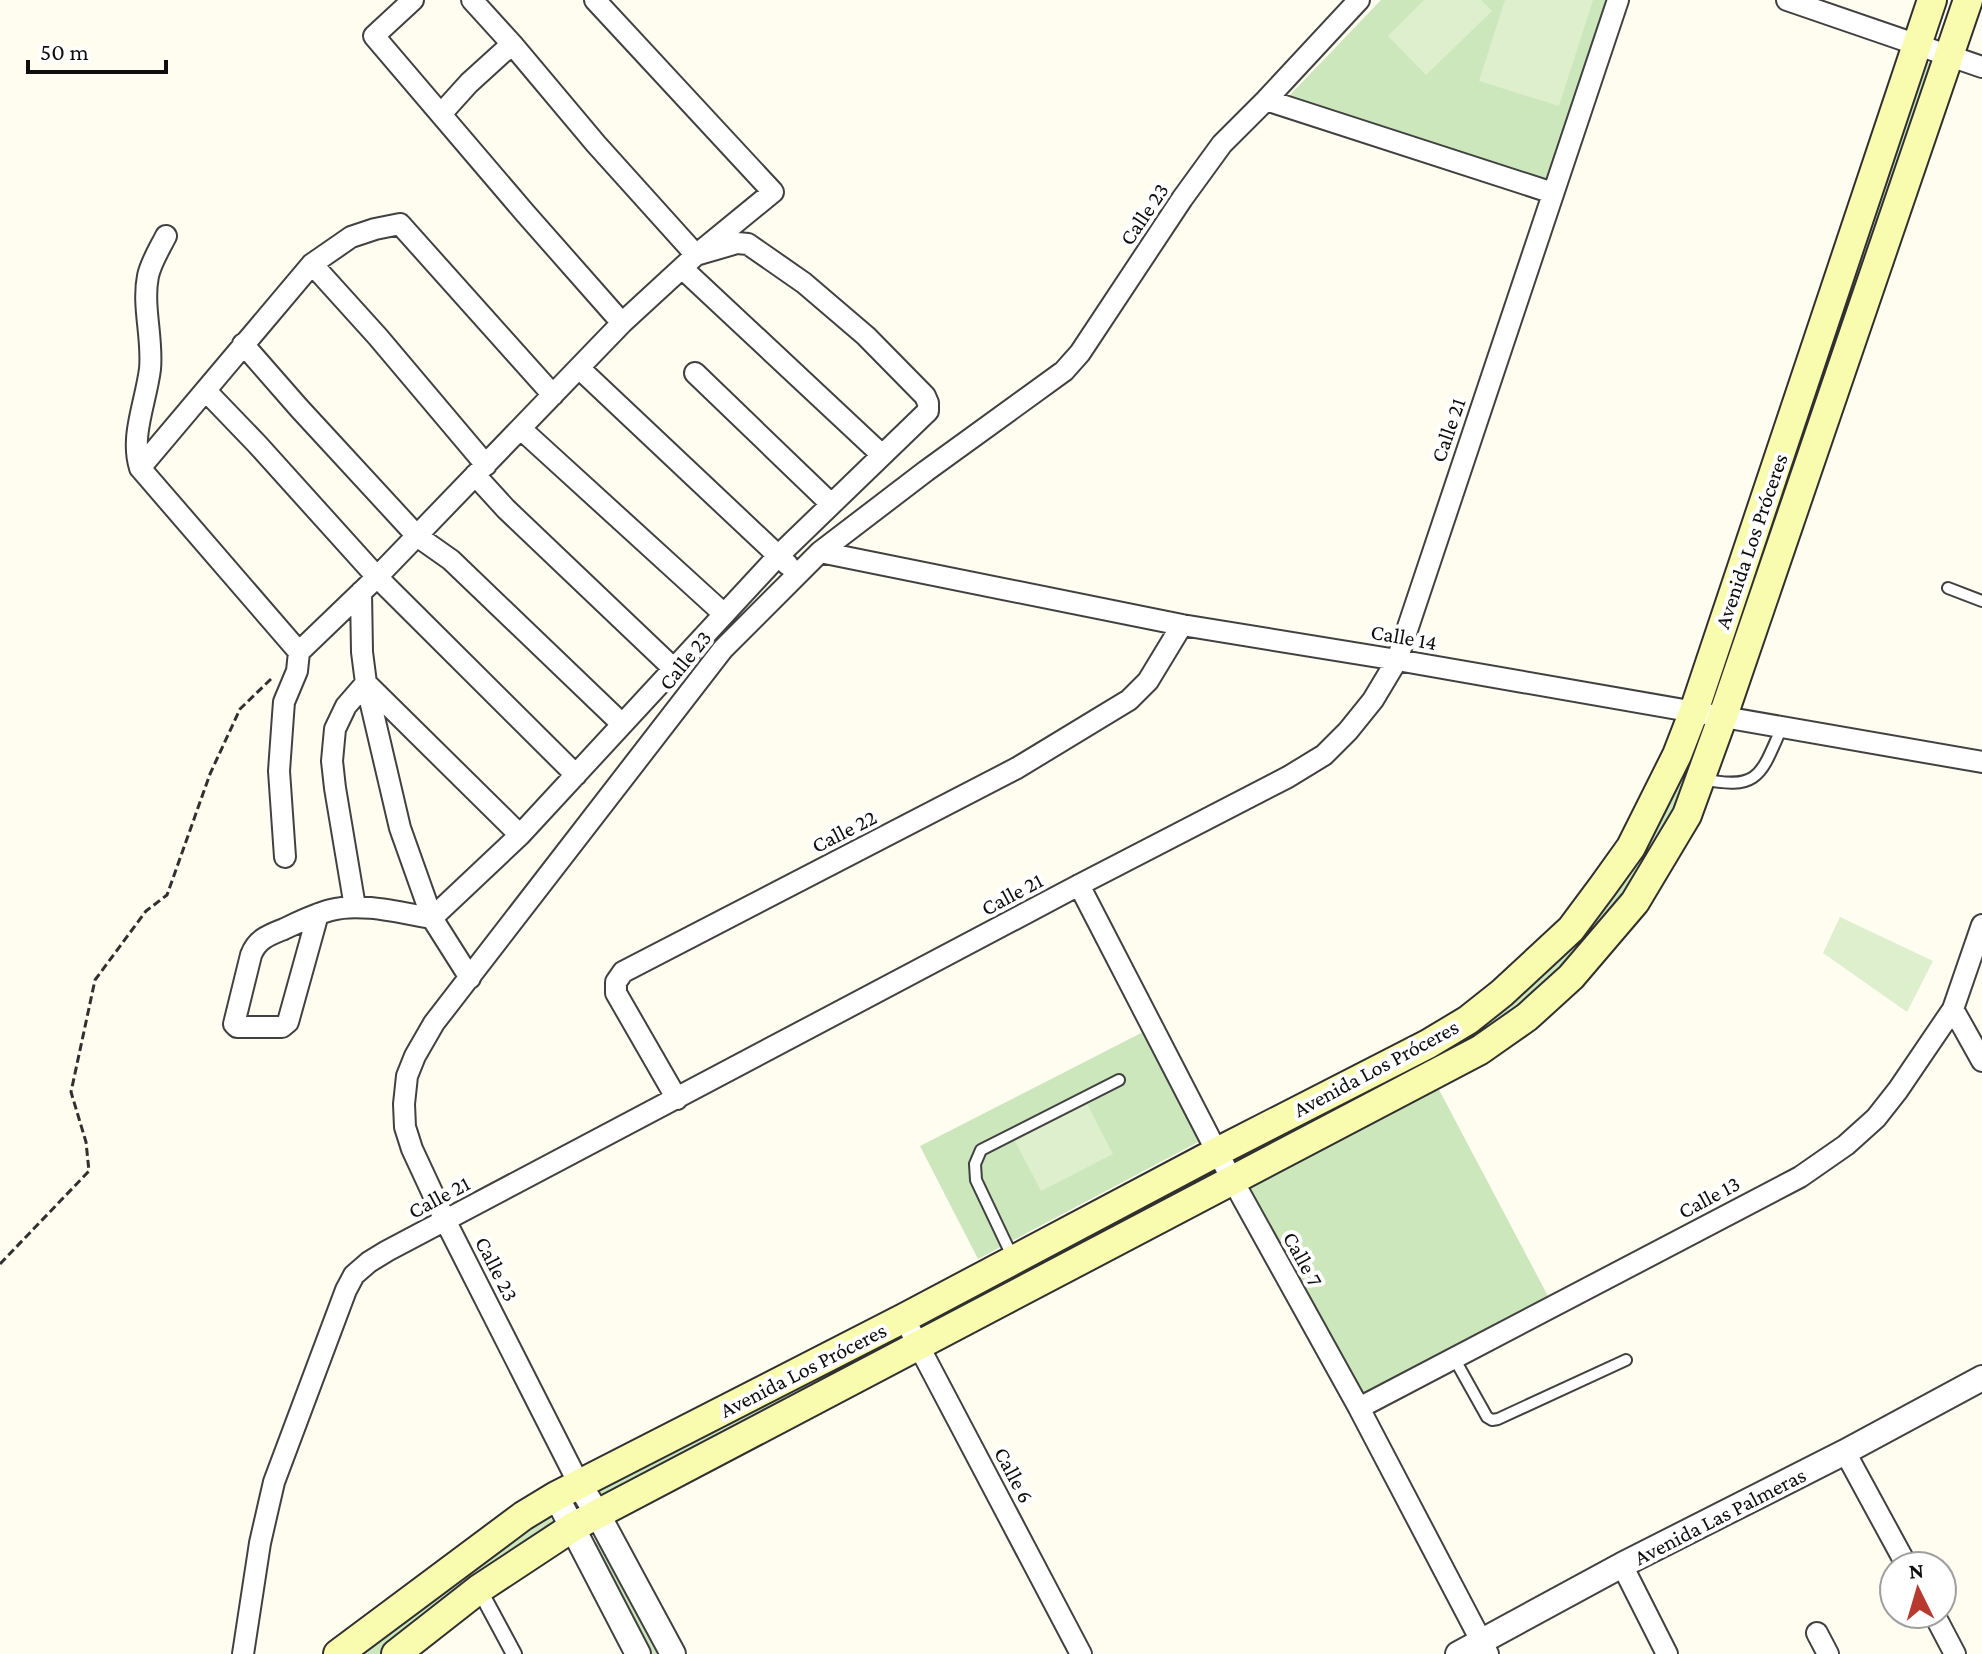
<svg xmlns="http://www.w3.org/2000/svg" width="1982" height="1654" viewBox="0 0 1982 1654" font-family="'Crimson Pro',serif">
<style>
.green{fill:#cce7bb}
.pitch{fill:#deefcd}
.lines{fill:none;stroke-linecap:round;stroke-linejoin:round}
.service-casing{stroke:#414141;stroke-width:14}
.pedestrian-casing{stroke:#414141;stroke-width:18}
.minor-casing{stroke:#414141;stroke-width:24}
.tertiary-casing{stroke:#414141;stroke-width:28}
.secondary-casing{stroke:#303030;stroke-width:32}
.path{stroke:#303030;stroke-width:3;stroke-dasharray:8 4;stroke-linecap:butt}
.service{stroke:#fff;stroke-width:10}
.pedestrian{stroke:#fff;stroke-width:14}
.minor{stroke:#fff;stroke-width:20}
.tertiary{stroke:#fff;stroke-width:24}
.secondary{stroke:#f9fbaf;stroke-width:28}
.labels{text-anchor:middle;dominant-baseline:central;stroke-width:8;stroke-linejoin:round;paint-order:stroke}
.street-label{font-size:22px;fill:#0e0e0e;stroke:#fff}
</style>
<rect width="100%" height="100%" fill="#fefdf0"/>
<path class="green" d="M 1381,0 L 1608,0 L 1549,185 L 1287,98 Z
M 1923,62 L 1931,63 L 1936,70 L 1716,706 L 1708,704 Z
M 1702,721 L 1712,724 L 1682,810 L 1581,956 L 1475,1044 L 1234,1168 L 1231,1152 L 1568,941 Z
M 1145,1031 L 1202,1140 L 978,1259 L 920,1146 Z
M 1436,1084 L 1549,1298 L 1360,1395 L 1243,1183 Z
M 1203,1170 L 1209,1177 L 1208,1184 L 937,1327 L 929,1314 Z
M 900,1335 L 903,1341 L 603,1498 L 596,1488 Z
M 548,1514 L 555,1523 L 379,1654 L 347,1654 Z
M 602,1540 L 662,1654 L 647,1654 L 590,1545 Z"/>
<path class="pitch" d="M 1424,0 L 1481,0 L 1492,11 L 1426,75 L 1388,36 Z
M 1505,0 L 1593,0 L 1559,106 L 1479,81 Z
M 1840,917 L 1933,961 L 1907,1012 L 1823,953 Z
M 1087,1104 L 1113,1154 L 1041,1191 L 1015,1141 Z"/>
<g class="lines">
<defs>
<path id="service" d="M 1948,588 L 1982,601
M 1702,779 C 1760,791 1761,774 1782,727
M 1013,1258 L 976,1180 L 975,1164 L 981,1150 L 1119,1080
M 1454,1358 L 1487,1417 L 1492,1420 L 1498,1419 L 1626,1360"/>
<path id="pedestrian" d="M 479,1589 L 514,1654"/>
<path id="minor" d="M 413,0 L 374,36 L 525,213 L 622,323
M 1787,0 L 1982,67
M 1266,100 L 1553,193
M 441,114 L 469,83 L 512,44
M 166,236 C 160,248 151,262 148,276 C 142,306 153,338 150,369 C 146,402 130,436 140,468 L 299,652
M 312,264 L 378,337 L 486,465
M 682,268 L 882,455
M 243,344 L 299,408 L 417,536 L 451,560 L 622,724
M 579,368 L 788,565
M 695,373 L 831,504
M 206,391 L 257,444 L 377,577 L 576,775
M 521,429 L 724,614
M 140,468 L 312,264 L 351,237 L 375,229 L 400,224 L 553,395
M 475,475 L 506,509 L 674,669
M 820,552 L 1182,625 L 1397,660 L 1982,762
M 361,592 L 362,652 L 366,683 L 400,828 L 432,918 L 470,978
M 285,857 L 279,771 L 283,715 L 284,702 L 297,671 L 299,652 L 377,577 L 622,323 L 696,255 L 773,192 L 595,0
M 1079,885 L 1217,1152 L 1359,1408 L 1488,1654
M 355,907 L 335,788 L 332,761 L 335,729 L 346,706 L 366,683 L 520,835
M 318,914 L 288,1022 L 282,1027 L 237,1027 L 234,1024 L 251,955 C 257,939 269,935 284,929 C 299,922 315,914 331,910 C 361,902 401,913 432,918 L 520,835 L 778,556 L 928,411 L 928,403 L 925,396 L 866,336 L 804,283 L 748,244 L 737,243 L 696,255 L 596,144 L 512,44 L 472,0
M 1953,1009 L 1982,1061
M 677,1099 L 616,993 L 616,982 L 623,972 L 1017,768 L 1129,700 L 1148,681 L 1182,625
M 904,1318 L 1081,1654
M 1359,1408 L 1800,1177 L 1846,1145 L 1876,1118 L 1898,1090 L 1953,1009 L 1982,925
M 1845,1452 L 1907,1566
M 579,1484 L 445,1220 L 412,1149 L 405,1127 L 404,1104 L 407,1076 L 415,1056 L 434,1023 L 723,649 L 820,552 L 926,471 L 1064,371 L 1080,353 L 1182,199 L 1222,144 L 1266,100 L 1359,0
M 1622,1565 L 1667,1654
M 1934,1614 L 1955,1654
M 1817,1633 L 1828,1654
M 243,1654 L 260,1543 L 274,1482 L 346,1290 L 354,1275 L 369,1262 L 387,1251 L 1079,885 L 1288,777 L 1324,755 L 1348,731 L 1373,700 L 1397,660 L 1618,0"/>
<path id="tertiary" d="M 579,1484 L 598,1515 L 673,1654
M 556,1496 L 638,1654
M 1458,1654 L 1622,1565 L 1845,1452 L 1982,1378"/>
<path id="secondary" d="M 338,1654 L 523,1516 L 556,1496 L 904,1318 L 1217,1152 L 1428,1044 L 1468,1020 L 1502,993 L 1571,929 L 1603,886 L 1631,847 L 1677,755 L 1694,711 L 1932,0
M 396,1654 L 479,1589 L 573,1527 L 1480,1050 L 1527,1017 L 1571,977 L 1635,902 L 1687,815 L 1723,716 L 1968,0"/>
</defs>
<use href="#service" class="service-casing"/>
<use href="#pedestrian" class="pedestrian-casing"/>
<use href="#minor" class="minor-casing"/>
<use href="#tertiary" class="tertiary-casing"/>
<use href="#secondary" class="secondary-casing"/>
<path class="path" d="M 0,1264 L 89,1171 L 86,1142 L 71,1092 L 95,980 L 146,911 L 167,895 L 210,774 L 240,709 L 271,679"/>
<use href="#service" class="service"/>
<use href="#pedestrian" class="pedestrian"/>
<use href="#minor" class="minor"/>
<use href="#tertiary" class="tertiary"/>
<use href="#secondary" class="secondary"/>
</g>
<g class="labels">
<g class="street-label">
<text transform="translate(1144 214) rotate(-56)">Calle 23</text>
<text transform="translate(1448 430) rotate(-71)">Calle 21</text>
<text transform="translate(1751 541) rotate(-71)">Avenida Los Próceres</text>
<text transform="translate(1404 637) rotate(10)">Calle 14</text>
<text transform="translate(685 660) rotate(-51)">Calle 23</text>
<text transform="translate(844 831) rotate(-27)">Calle 22</text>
<text transform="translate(1012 894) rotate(-28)">Calle 21</text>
<text transform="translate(1376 1068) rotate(-28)">Avenida Los Próceres</text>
<text transform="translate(439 1197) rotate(-28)">Calle 21</text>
<text transform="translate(1709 1197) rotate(-28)">Calle 13</text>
<text transform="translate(1303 1259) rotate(61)">Calle 7</text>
<text transform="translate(497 1269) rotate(63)">Calle 23</text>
<text transform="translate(803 1370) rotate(-27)">Avenida Los Próceres</text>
<text transform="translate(1014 1475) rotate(62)">Calle 6</text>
<text transform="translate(1720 1516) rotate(-27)">Avenida Las Palmeras</text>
</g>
</g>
<g transform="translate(1918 1590) rotate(355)"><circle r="38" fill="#ffffff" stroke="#9f9f9f" stroke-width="2"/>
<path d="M0-6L14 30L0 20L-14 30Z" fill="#b8392d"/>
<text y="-12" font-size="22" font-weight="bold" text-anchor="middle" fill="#0e0e0e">N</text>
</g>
<path d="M28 60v12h138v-12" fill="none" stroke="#0e0e0e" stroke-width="4"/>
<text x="40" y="60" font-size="24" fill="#0e0e0e" stroke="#ffffff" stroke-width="6" paint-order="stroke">50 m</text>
</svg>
